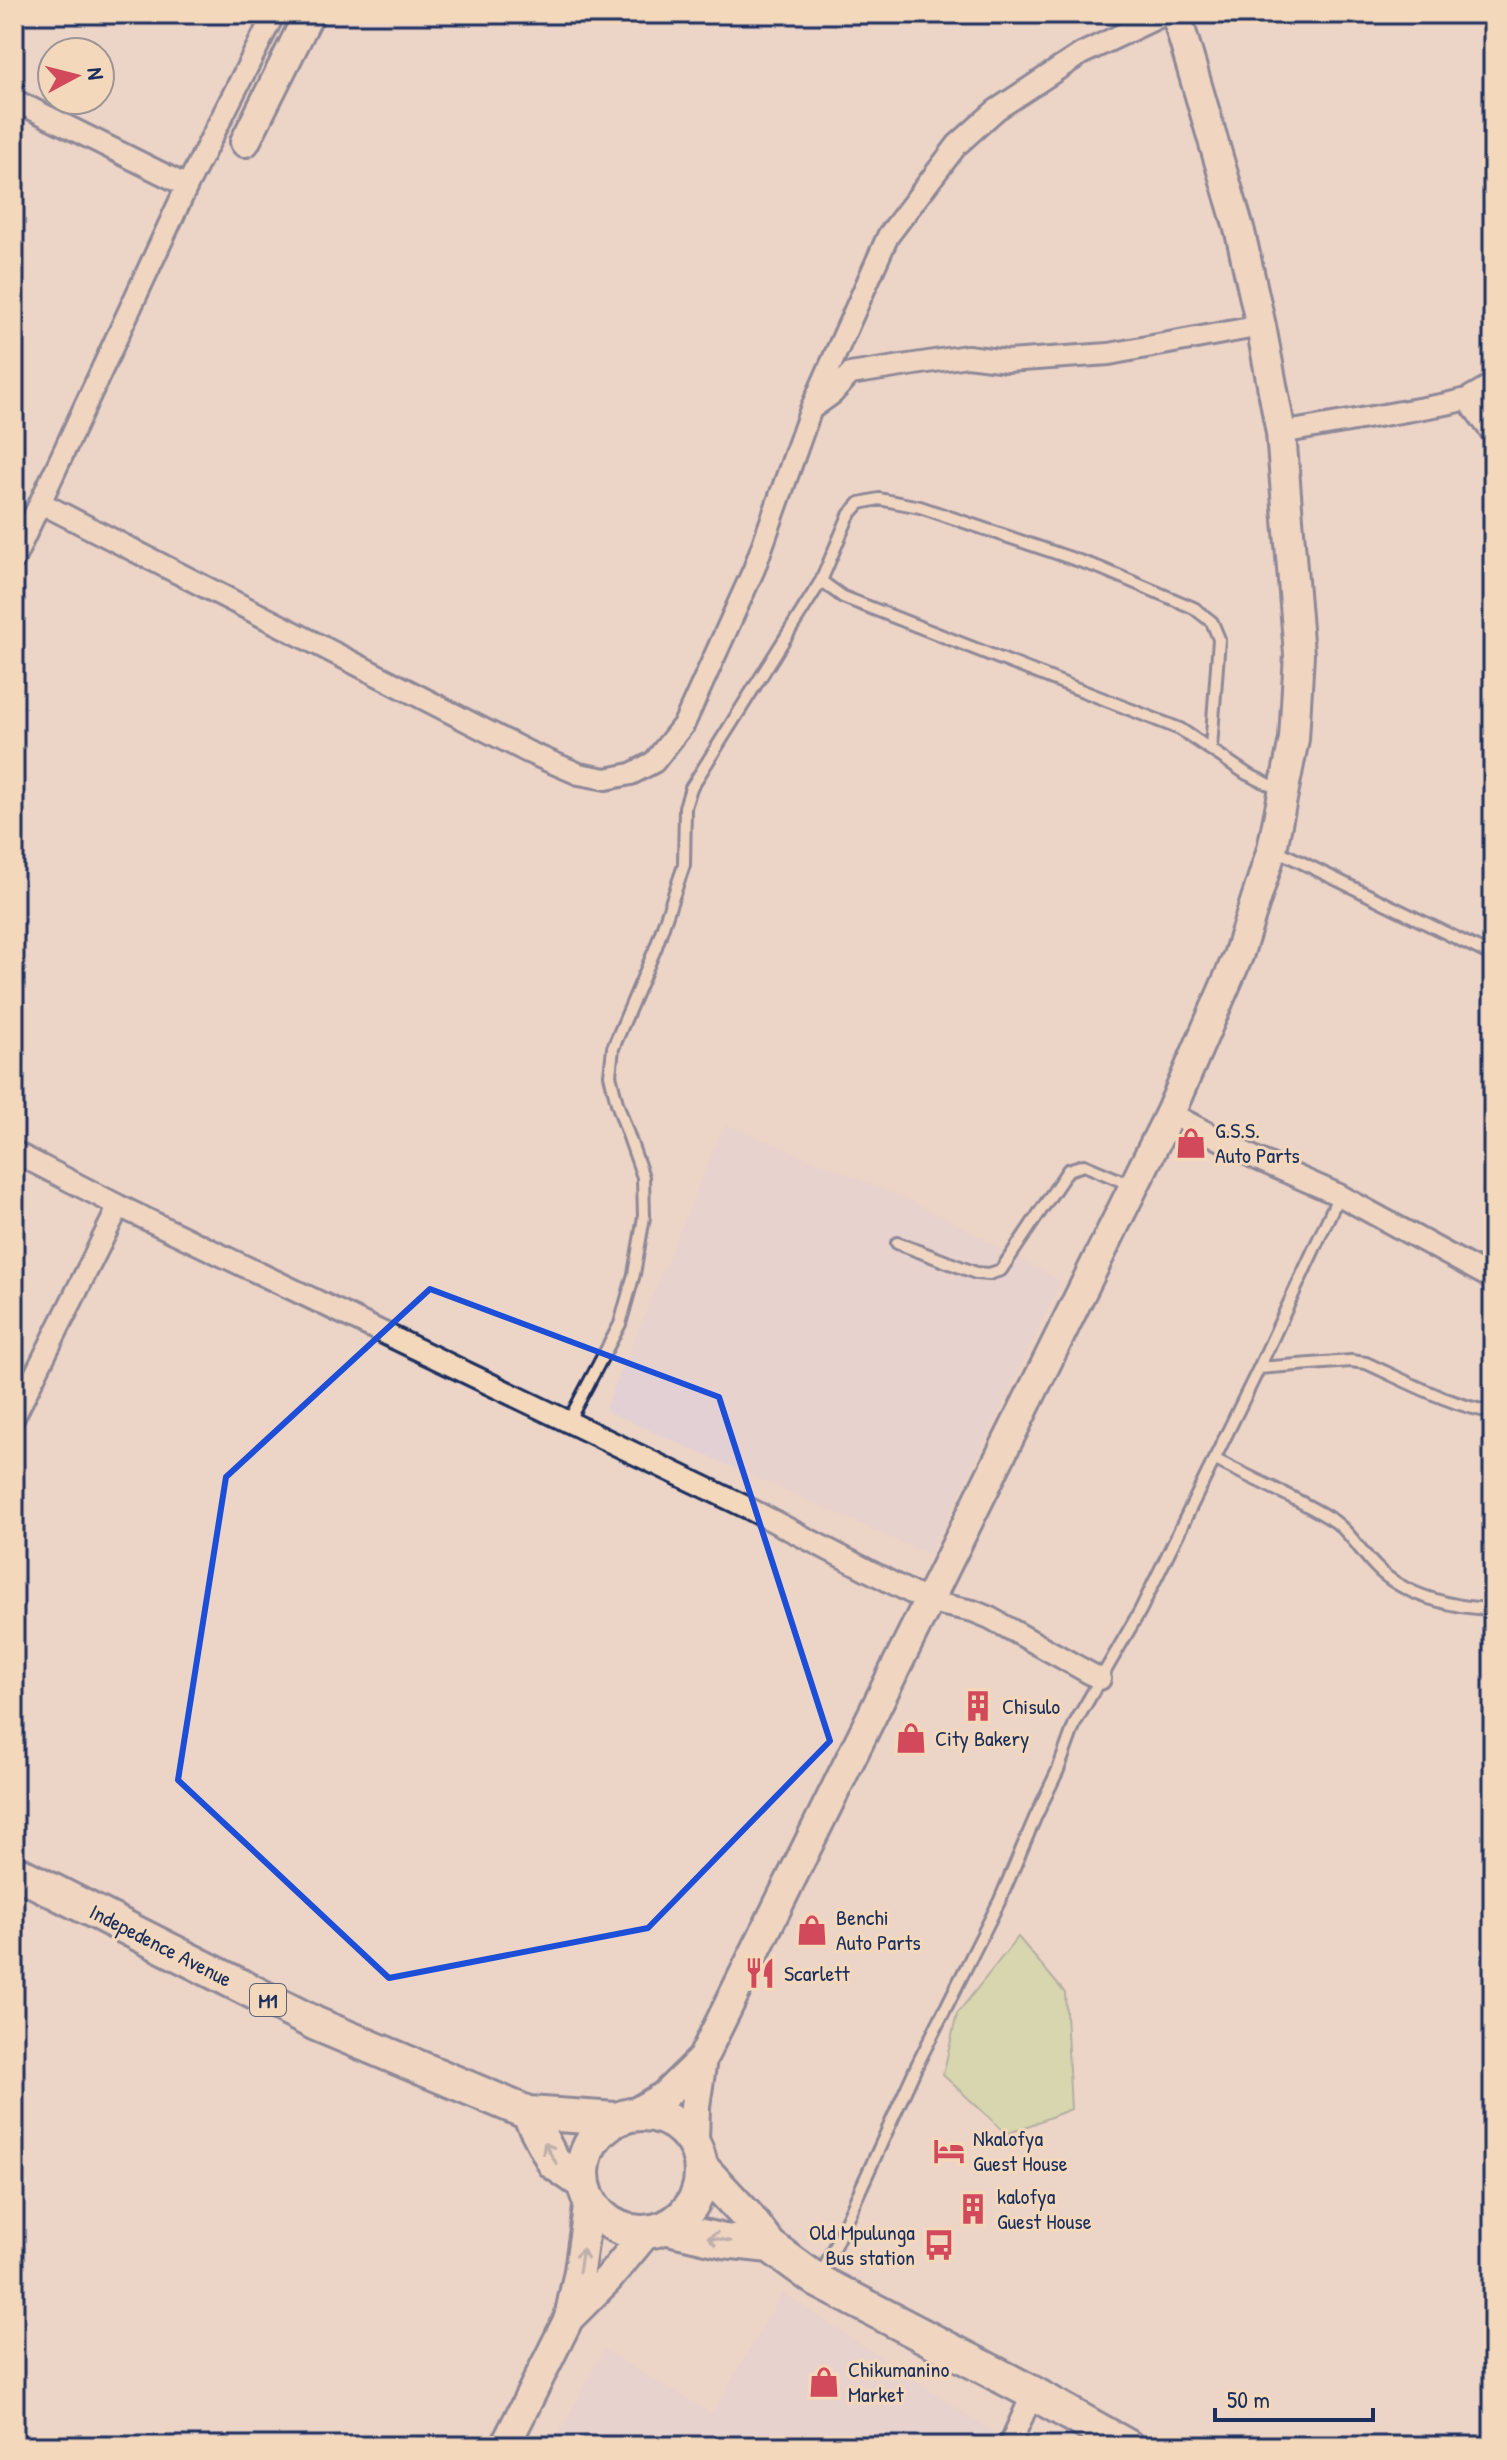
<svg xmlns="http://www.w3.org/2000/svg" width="1507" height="2460" viewBox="0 0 1507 2460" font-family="'Patrick Hand',sans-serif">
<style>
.built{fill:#e2d0d5}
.green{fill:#bdda92;stroke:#6c8478;stroke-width:2}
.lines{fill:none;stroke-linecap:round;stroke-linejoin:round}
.lane-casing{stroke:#1b2f5e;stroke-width:16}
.street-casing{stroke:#1b2f5e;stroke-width:26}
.secondary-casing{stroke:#1b2f5e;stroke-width:34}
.primary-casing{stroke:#1b2f5e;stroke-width:38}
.lane{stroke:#f4d8bb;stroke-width:10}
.street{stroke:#f4d8bb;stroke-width:20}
.secondary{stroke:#f4d8bb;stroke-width:28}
.primary{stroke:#f4d8bb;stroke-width:32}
.oneway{stroke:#88848c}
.marked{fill:none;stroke:#1d4ed8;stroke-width:6;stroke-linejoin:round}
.labels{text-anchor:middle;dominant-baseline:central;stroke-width:6;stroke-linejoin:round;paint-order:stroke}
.shield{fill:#f4d8bb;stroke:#5c627a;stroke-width:2}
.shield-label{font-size:20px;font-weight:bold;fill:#1b2f5e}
.poi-label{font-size:22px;fill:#1b2f5e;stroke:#f4d8bb;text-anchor:start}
.street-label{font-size:22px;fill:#1b2f5e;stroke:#f4d8bb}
</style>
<rect width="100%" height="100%" fill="#ecd4c7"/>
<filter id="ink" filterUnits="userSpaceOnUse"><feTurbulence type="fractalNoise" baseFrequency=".0125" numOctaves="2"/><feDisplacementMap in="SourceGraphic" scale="16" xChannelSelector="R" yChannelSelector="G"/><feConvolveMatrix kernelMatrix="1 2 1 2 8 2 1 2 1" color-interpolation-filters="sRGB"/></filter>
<g filter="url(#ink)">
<path class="built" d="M 725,1124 L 897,1195 L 950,1220 L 1061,1282 L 930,1555 L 605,1410 Z
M 783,2293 L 1014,2446 L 553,2446 L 604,2350 L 712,2414 Z"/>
<path class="green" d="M 1018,1937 L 1065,1993 L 1071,2109 L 1007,2134 L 943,2075 L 957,2014 Z"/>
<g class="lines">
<defs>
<path id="lane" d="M 821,581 L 843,597 L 1180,729 L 1247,774 L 1283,791
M 1274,849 L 1493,956
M 897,1243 L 976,1273 L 989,1274 L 1001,1270 L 1068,1170 L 1084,1165 L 1131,1185
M 1259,1368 L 1351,1361 L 1366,1363 C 1404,1380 1453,1407 1493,1412
M 568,1422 L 620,1324 L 634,1274 L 644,1217 L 643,1177 L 617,1103 L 610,1075 L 613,1048 L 656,947 L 684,865 L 685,807 L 691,788 L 821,581 L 849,515 L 860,503 L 879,499 L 920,507 L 1100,568 L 1194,608 L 1212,622 L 1219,639 L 1211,748
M 1214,1459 C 1252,1479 1298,1498 1334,1521 C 1350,1532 1361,1552 1375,1566 C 1403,1596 1454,1608 1493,1609
M 820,2278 L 918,2063 L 1000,1900 L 1035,1818 L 1058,1770 L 1075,1723 L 1140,1611 L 1259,1368 L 1339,1195"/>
<path id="street" d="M 14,100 L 187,186
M 1467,399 L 1493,434
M 814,407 L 832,394 L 850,374 L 967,356 L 1007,361 L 1109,354 L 1261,326
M 1281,433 L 1446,404 L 1467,399 L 1493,384
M 41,503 L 528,752 L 579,774 L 606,779 L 631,774 L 654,762 L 684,724 L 754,569 L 811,409 L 888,236 L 957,145 L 996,110 L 1081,54 L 1165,14
M 14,559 L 187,186 L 274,14
M 1170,1113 L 1257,1159 L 1339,1195 L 1493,1279
M 14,1152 L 119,1206 L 746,1507 L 929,1602 L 973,1611 L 990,1618 L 1100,1679
M 14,1417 L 119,1206
M 1009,2446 L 1033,2393"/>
<path id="secondary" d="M 245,142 L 309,14
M 635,2113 L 664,2096 L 702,2059
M 694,2142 L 695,2106 L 702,2059 L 1170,1113 L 1238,956 L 1272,849 L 1294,739 L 1299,654 L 1281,433 L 1261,326 L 1240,232 L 1176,14
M 569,2318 L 608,2279 L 646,2233
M 505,2446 L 569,2318 L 579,2271 L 589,2201"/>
<path id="primary" d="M 14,1871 L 316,2024 L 528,2113 L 616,2119
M 528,2113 L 554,2163 L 583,2183
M583 2173a59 59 0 1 1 118 0a59 59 0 1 1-118 0Z
M 702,2168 L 747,2216 L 770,2246 L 818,2281 L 1033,2393 L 1127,2446
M 668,2228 L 724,2241 L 770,2246"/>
</defs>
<use href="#lane" class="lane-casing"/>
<use href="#street" class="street-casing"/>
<use href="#secondary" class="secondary-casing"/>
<use href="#primary" class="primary-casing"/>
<use href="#lane" class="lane"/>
<use href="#street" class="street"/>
<use href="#secondary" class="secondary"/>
<use href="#primary" class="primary"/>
</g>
<defs><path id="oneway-shaft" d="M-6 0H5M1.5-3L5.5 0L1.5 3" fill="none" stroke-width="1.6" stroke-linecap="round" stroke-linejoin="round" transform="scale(2)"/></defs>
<g class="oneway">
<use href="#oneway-shaft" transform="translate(550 2153) rotate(-121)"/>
<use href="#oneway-shaft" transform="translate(719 2239) rotate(-169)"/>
<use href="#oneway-shaft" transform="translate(581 2260) rotate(-81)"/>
</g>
</g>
<path d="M0 0H1507V2460H0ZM 430,1289 L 719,1397 L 830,1741 L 648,1928 L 389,1978 L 178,1780 L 226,1477 Z" fill="#ecd4c7" fill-opacity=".55" fill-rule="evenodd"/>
<path class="marked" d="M 430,1289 L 719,1397 L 830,1741 L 648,1928 L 389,1978 L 178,1780 L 226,1477 Z"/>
<defs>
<symbol id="shop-bare" viewBox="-9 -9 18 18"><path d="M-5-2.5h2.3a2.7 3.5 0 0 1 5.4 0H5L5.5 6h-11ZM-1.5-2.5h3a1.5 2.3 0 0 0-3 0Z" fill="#d1495b" stroke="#f4d8bb" stroke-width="2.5" paint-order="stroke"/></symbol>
<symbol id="building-bare" viewBox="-9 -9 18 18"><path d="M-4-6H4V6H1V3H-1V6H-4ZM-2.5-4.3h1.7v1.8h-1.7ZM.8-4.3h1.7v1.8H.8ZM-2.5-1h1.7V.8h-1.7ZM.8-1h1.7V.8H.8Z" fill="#d1495b" stroke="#f4d8bb" stroke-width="2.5" paint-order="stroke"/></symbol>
<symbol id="restaurant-bare" viewBox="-9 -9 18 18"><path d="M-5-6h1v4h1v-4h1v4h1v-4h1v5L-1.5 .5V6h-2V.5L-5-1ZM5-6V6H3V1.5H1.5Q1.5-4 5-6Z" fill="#d1495b" stroke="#f4d8bb" stroke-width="2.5" paint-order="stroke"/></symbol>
<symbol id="hotel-bare" viewBox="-9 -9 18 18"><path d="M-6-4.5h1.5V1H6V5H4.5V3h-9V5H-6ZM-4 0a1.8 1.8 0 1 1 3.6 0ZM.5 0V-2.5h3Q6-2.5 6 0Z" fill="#d1495b" stroke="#f4d8bb" stroke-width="2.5" paint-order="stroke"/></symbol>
<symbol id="bus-bare" viewBox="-9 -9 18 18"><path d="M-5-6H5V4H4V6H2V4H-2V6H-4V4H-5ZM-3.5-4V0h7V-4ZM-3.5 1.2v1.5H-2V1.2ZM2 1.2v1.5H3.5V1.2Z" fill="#d1495b" stroke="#f4d8bb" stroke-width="2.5" paint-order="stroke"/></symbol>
</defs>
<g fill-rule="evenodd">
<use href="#shop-bare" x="1169" y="1121" width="44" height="44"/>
<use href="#building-bare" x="956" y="1684" width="44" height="44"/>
<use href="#shop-bare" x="889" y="1716" width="44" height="44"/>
<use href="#shop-bare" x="790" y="1908" width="44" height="44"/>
<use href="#restaurant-bare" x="738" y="1951" width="44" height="44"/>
<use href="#hotel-bare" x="927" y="2129" width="44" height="44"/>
<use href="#building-bare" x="951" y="2187" width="44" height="44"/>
<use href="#bus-bare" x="917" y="2223" width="44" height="44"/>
<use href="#shop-bare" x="802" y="2360" width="44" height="44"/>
</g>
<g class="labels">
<rect class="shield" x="250" y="1984" width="36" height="32" rx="6"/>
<g class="shield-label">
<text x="268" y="2000">M1</text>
</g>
<g class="poi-label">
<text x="1215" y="1130">G.S.S.<tspan x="1215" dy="25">Auto Parts</tspan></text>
<text x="1002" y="1706">Chisulo</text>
<text x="935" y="1738">City Bakery</text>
<text x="836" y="1917">Benchi<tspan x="836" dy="25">Auto Parts</tspan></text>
<text x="784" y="1973">Scarlett</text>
<text x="973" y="2138">Nkalofya<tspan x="973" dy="25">Guest House</tspan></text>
<text x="997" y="2196">kalofya<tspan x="997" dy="25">Guest House</tspan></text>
<text x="915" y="2232" text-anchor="end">Old Mpulunga<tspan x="915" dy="25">Bus station</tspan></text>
<text x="848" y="2369">Chikumanino<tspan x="848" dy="25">Market</tspan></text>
</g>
<g class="street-label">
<text transform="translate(161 1945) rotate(27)">Indepedence Avenue</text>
</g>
</g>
<rect width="1507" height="2460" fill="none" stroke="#f4d8bb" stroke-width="48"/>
<rect x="24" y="24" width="1459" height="2412" fill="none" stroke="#1b2f5e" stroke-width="3" filter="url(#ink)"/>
<g transform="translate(76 76) rotate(83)"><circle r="38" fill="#f4d8bb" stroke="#9d9496" stroke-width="2"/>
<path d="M0-6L14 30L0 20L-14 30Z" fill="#d1495b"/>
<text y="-12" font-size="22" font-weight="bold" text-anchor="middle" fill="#1b2f5e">N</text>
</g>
<path d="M1215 2408v12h158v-12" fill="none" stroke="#1b2f5e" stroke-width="4"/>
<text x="1227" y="2408" font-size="24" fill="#1b2f5e" stroke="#f4d8bb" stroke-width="6" paint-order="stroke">50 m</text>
</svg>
